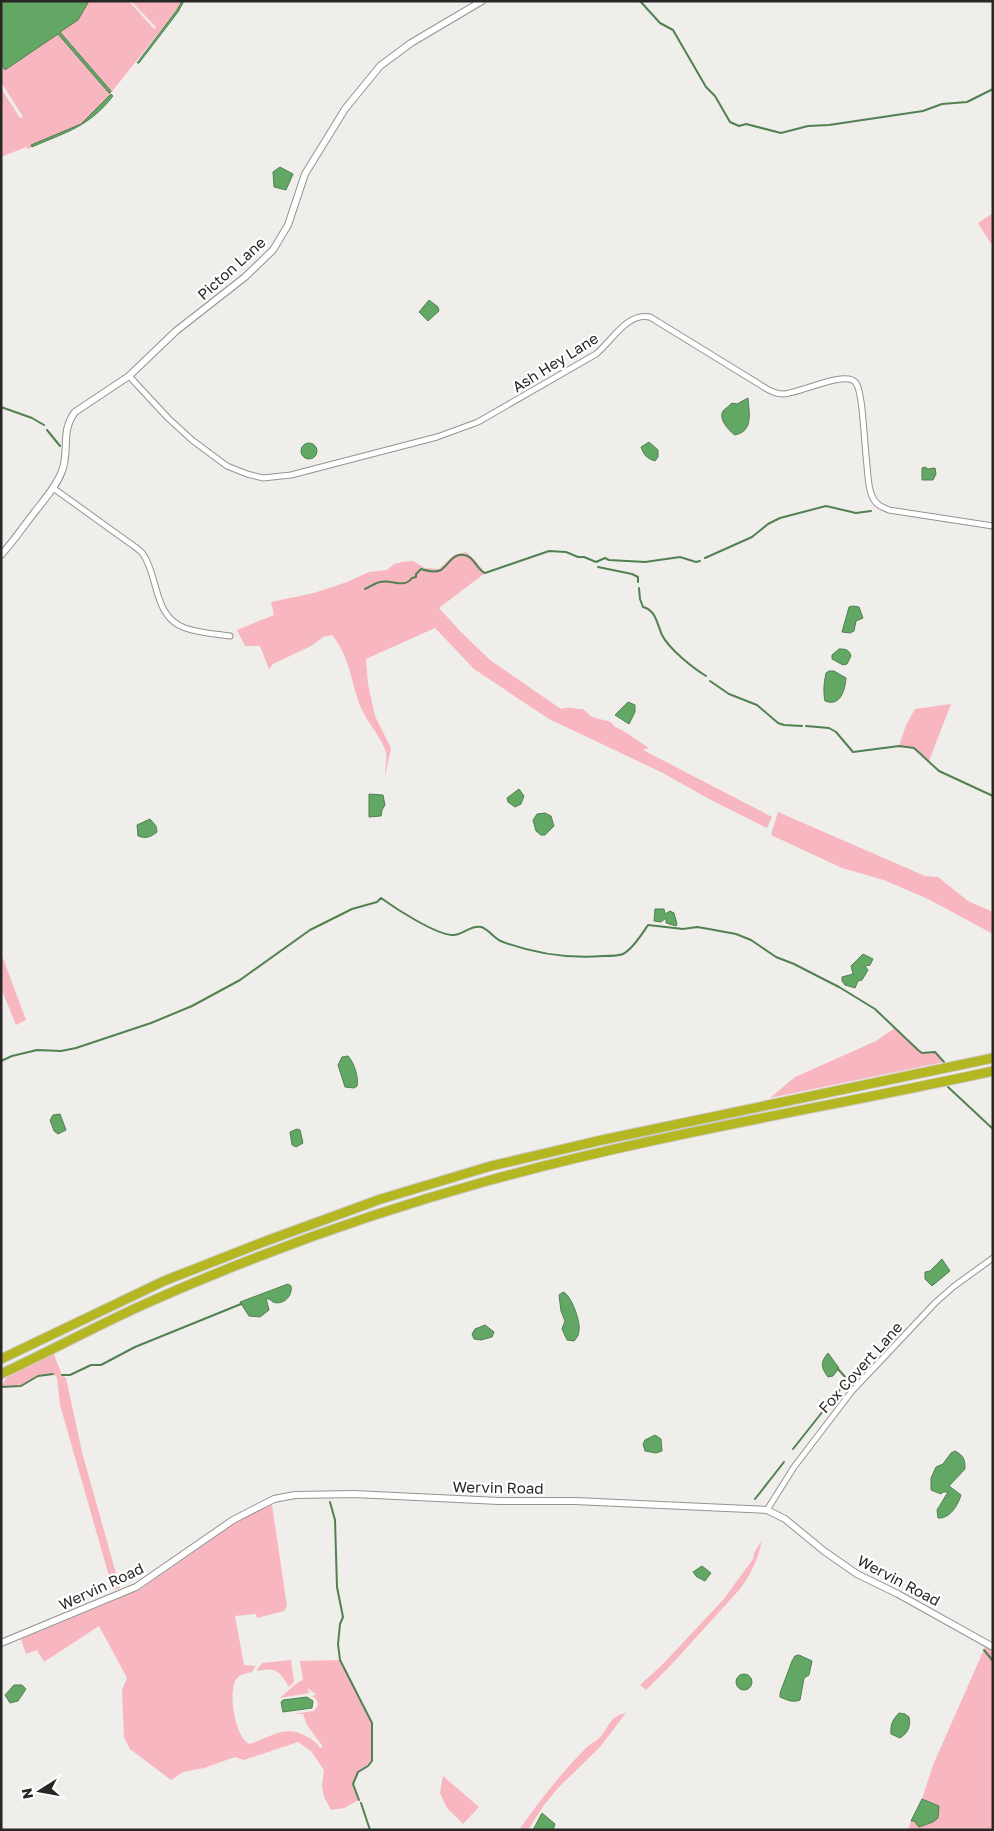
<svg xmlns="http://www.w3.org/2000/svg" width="994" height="1831" viewBox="0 0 994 1831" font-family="'Golos Text',sans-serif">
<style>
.green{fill:#f8b6c0}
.water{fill:#62a764;stroke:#518151}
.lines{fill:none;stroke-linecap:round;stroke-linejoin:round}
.stream{stroke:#518151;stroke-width:2}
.minor-casing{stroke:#959391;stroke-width:7}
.tertiary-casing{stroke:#959391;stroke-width:8}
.motorway-casing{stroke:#cbcbcb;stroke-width:11}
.minor{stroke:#fff;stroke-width:5}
.tertiary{stroke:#fff;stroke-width:6}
.motorway{stroke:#b4b722;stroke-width:9}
.labels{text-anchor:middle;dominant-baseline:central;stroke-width:4.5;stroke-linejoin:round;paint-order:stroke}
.street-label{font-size:15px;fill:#282726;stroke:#fff}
</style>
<rect width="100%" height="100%" fill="#f0eeeb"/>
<path class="green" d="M 1,1 L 31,1 L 110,93 L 111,91 L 34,1 L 129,1 L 154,29 L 156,27 L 131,1 L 182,1 L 177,10 L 102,104 L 81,124 L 32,145 L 32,147 L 28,149 L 26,147 L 1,157 L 1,88 L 20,118 L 23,117 L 1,82 Z
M 993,213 L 993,247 L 978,223 Z
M 466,552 L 476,561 L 485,573 L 439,608 L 461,632 L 490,660 L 561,709 C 568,706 575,709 583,709 L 592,717 L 611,722 L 615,727 L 622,730 L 649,748 L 643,750 L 772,817 L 767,828 L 711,800 L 661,772 L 549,719 L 474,669 L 435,628 L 366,659 L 368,684 L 375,716 L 391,748 L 385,776 C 385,769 387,759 386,753 C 382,738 370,726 363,712 C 351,687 351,657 332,635 L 323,637 L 311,646 L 273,664 L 269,669 L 260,646 L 245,646 L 237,630 L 274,615 L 271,602 L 314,593 L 347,582 L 369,572 L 387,570 L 394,564 L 402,562 L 413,561 L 425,568 L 439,569 L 454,555 Z
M 951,704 L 929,761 L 914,748 L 899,746 L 906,725 L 915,709 Z
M 778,812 L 925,876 L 938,877 L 968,901 L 993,912 L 993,934 L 928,899 L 884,880 L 842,868 L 771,835 Z
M 1,953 L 26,1020 L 16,1025 L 1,988 Z
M 895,1028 L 922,1053 L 935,1052 L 944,1062 L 770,1098 L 795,1077 L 876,1041 Z
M 53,1352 L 62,1375 L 66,1378 L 82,1452 L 120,1588 L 113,1590 L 60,1405 L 57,1378 L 53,1374 L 38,1376 L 21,1386 L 2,1386 L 6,1378 Z
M 272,1505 L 287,1606 L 284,1611 L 257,1618 L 256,1614 L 235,1616 L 244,1665 L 256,1666 L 252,1672 C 247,1673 241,1674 237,1678 C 227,1690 235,1739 250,1744 C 269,1738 284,1725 304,1735 C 311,1739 316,1741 320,1748 L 323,1747 L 307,1725 L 303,1714 L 292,1714 L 314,1711 L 318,1705 L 317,1700 L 312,1696 L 316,1695 L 308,1688 L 309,1693 L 280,1698 C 286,1693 298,1681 303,1680 L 300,1661 L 340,1660 L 372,1723 L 372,1761 L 368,1766 L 358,1772 L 353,1784 L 359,1800 L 344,1808 L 331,1810 L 324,1797 L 322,1786 L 324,1770 L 311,1751 L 298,1742 L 244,1760 L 235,1757 L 204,1768 L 183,1772 L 171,1780 L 130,1749 L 124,1737 L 122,1690 L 127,1678 L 99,1626 L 44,1662 L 37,1650 L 26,1654 L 21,1639 L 139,1590 L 243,1517 L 258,1509 Z
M 762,1540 C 758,1559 752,1573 740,1589 L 671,1665 L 646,1690 L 640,1685 L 661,1666 L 723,1600 L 753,1559 L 754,1553 Z
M 986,1645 L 993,1649 L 993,1830 L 908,1830 L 911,1821 L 914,1820 L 919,1827 L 933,1822 L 938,1817 L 939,1806 L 922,1799 L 933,1765 Z
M 291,1660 L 294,1682 L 289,1687 C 279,1670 276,1667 256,1671 L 262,1663 Z
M 626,1713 L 600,1747 L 558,1788 L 544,1805 L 528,1830 L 519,1830 C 539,1801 562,1772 587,1747 C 591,1743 596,1742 599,1738 C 610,1727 609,1716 626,1713 Z
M 443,1776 L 479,1807 L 463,1824 L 447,1808 L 440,1793 Z"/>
<path class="water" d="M 1,1 L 89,1 L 78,20 L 60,32 L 111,91 L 110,93 L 109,93 L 58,34 L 5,70 L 1,64 Z
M 182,1 L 184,1 L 178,12 L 139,63 L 137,63 L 177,10 Z
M 111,94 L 113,96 C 89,127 66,132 32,147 L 31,145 L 81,124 Z
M 280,167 L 293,174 L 286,190 L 274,187 L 273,172 Z
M 429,300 L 438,307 L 439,311 L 428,321 L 419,312 Z
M 748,398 C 749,412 754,431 735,435 C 729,431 718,419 723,411 C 725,409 730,405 732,403 L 737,404 Z
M 649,442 L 658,450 L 658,457 L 655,461 C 646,458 644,455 641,447 Z
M301 451a8 8 0 1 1 16 0a8 8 0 1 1-16 0Z
M 925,467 L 928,469 L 935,468 L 936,474 L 933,480 L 922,480 L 922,468 Z
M 853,606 L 859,607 L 863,618 L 856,621 L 854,631 L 850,633 L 842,632 L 849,607 Z
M 839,649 C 845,649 849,649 851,656 L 847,664 L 843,665 L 832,659 L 832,655 Z
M 829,671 L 834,671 L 846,678 C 845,691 840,707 825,701 C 823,692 824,682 826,673 Z
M 628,702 L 635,705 L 635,712 L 629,724 L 615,715 Z
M 519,789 L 524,796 L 521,804 L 515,807 L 508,802 L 507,798 Z
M 369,794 L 383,795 L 385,805 L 382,810 L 381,816 L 369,817 Z
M 545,813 L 551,816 L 554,826 L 545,835 L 541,835 L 536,831 L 533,820 L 537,814 Z
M 150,819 L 156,826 L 157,832 C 151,837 146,839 138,836 L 137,825 Z
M 655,909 L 664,909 L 665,914 L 670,911 L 674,913 L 677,924 L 676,926 L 666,923 L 666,918 L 661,922 L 654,921 Z
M 863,954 L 873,959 L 870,965 L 865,966 L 868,970 L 862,980 L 858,981 L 855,988 L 845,985 L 842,981 L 842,977 L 853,974 L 851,966 Z
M 348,1056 C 354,1062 359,1078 357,1086 L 354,1088 L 345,1087 L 338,1065 L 342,1057 Z
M 60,1114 L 66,1130 L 58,1134 L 54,1131 L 50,1120 L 53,1115 Z
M 297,1129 L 300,1130 L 303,1143 L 296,1147 L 292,1145 L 290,1132 Z
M 942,1259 L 950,1271 L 932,1286 L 925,1279 L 925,1272 L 930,1271 Z
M 288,1284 L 291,1286 C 293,1295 284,1306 273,1302 C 271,1300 269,1299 266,1298 L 269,1310 L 260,1317 L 249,1316 L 240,1302 Z
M 563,1292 C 571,1294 581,1323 579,1330 C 579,1335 577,1338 574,1341 L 567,1340 L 562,1329 L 565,1321 L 561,1311 L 559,1295 Z
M 485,1325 L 494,1332 L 492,1337 L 481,1340 L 474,1339 L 472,1334 L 475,1329 Z
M 828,1353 L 839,1368 L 833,1376 L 828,1377 C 821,1368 820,1362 828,1353 Z
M 655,1435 L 661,1439 L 662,1451 L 656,1453 L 645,1451 L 643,1444 L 645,1440 Z
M 955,1451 C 964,1456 965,1459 965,1469 L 949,1486 L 961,1495 C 958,1505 950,1519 938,1518 L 937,1510 L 948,1492 L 943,1492 L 941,1494 L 931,1490 L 931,1478 L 936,1467 L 943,1464 L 951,1453 Z
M 702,1566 L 711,1573 L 705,1581 L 697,1577 L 693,1572 Z
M 799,1655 L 812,1661 L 809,1675 L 804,1678 L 800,1700 C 793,1703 787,1700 780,1697 L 780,1693 L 792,1661 L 795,1656 Z
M736 1682a8 8 0 1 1 16 0a8 8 0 1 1-16 0Z
M 14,1685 L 22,1685 L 26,1689 L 18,1701 L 10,1703 L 5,1695 Z
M 307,1697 L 313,1701 L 312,1708 L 283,1712 L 281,1702 L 283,1700 Z
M 899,1713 L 905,1714 L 909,1717 C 911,1726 908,1733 900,1738 L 891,1734 C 890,1725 893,1719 899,1713 Z
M 922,1799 L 939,1806 L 938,1818 L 933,1822 L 919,1827 L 914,1821 L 911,1821 Z
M 542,1813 L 555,1824 L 553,1830 L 533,1830 Z"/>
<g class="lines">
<path class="stream" d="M 640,1 L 660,23 L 673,30 L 706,87 L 715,96 L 730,122 L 739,126 L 746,124 L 781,133 L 808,126 L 829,125 L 923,111 L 942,104 L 967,102 L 993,89
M 1,407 L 32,418 L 44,425
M 47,430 L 60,446
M 705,558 L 752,537 L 768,524 L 780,518 L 826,506 L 856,513 L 871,511
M 598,567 L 632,574 L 638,577 L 638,582
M 639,588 L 640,599 L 643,607 C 656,610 657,624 662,635 C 669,649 693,668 706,676
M 365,589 C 370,587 375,583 380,582 C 392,579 404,589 412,578 L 416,577 L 416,574 L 421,569 C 427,571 435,573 441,570 C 449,565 452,553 464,555 C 474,556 476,569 485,573 L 549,551 L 566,552 L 578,557 L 584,557 L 596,562 L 605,558 L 609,560 L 645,562 L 680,557 L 696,562 L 700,561
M 710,681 L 729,694 L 757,705 L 778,723 L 784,725 L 802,726
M 806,726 L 829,728 L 836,732 L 853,752 L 899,746 L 914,748 L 939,771 L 993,796
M 1,1061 L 12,1056 L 37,1050 L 61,1051 L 76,1048 L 151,1023 L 192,1006 L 240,980 L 310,930 L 352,909 L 377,902 L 381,898 C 396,909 435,934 452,935 C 463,936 469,925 481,927 C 489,929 494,939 503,942 C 536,954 568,959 604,956 C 610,956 618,956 623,954 C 633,949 642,934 648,925 L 683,929 L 697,927 L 709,929 L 736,934 L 751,940 L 776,957 L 794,964 L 839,987 L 875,1009 L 918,1050 L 922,1053 L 935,1052 L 944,1062
M 948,1087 L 993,1129
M 62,1375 L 70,1375 L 91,1365 L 101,1365 L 135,1347 L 241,1304
M 1,1387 L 21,1386 L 38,1376 L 53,1374
M 793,1449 L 842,1387 L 848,1383 L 847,1379 L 838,1369
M 755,1499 L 784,1462
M 330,1502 L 335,1520 L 337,1587 L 343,1617 L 340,1624 L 338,1644 L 340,1660 L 372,1723 L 372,1761 L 368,1766 L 358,1772 L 353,1784 L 359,1800
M 984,1650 L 993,1661
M 361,1803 L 370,1830"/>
<defs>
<path id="minor" d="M 129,376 L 168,418 L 192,440 L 227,466 L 247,474 L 263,478 L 291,475 L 437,437 L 478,422 L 596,354 C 612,341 627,312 650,317 L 759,384 C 766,389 774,394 783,394 C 799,394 846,369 856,383 C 860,389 861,401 862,409 C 864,428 865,447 867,466 C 868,476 868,487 872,496 C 875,504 881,507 889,510 L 993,526
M 53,488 L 131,544 C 135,547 140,550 143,554 C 159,577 153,617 185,628 C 199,633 215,634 230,636
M 767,1510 L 794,1467 L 852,1391 L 935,1303 L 953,1287 L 993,1258"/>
<path id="tertiary" d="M 1,555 C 13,542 23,527 34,513 C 44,500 56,487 62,471 C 70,450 60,432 75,412 L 129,376 L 176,331 L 245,277 L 273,250 L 288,225 L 305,174 L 345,109 L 380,66 L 411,43 L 482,1
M 1,1643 L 136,1587 L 233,1520 L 274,1499 L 295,1495 L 354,1494 L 499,1501 L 575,1501 L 767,1510 L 785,1519 L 824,1551 L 857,1574 L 898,1594 L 993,1647"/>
<path id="motorway" d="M 1,1359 L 164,1281 L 266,1241 L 381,1199 L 491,1166 L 602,1140 L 993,1058
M 1,1374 C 50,1351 98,1325 147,1303 C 257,1254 371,1213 487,1181 C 653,1135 824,1108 993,1071"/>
</defs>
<use href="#minor" class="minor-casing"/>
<use href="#tertiary" class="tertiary-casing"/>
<use href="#motorway" class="motorway-casing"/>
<use href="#minor" class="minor"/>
<use href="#tertiary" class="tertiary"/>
<use href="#motorway" class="motorway"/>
</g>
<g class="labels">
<g class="street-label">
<text transform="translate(231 268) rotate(-42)">Picton Lane</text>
<text transform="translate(555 362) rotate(-32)">Ash Hey Lane</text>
<text transform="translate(860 1367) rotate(-48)">Fox Covert Lane</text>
<text transform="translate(498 1487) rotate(1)">Wervin Road</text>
<text transform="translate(899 1580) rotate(28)">Wervin Road</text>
<text transform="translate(101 1586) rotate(-25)">Wervin Road</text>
</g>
</g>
<rect width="994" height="1831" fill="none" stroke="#282726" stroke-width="5"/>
<g transform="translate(40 1791) rotate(259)" stroke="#ffffff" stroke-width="4" paint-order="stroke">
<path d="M0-4L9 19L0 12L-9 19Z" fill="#282726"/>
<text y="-8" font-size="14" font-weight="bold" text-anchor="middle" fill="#282726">N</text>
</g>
</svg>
